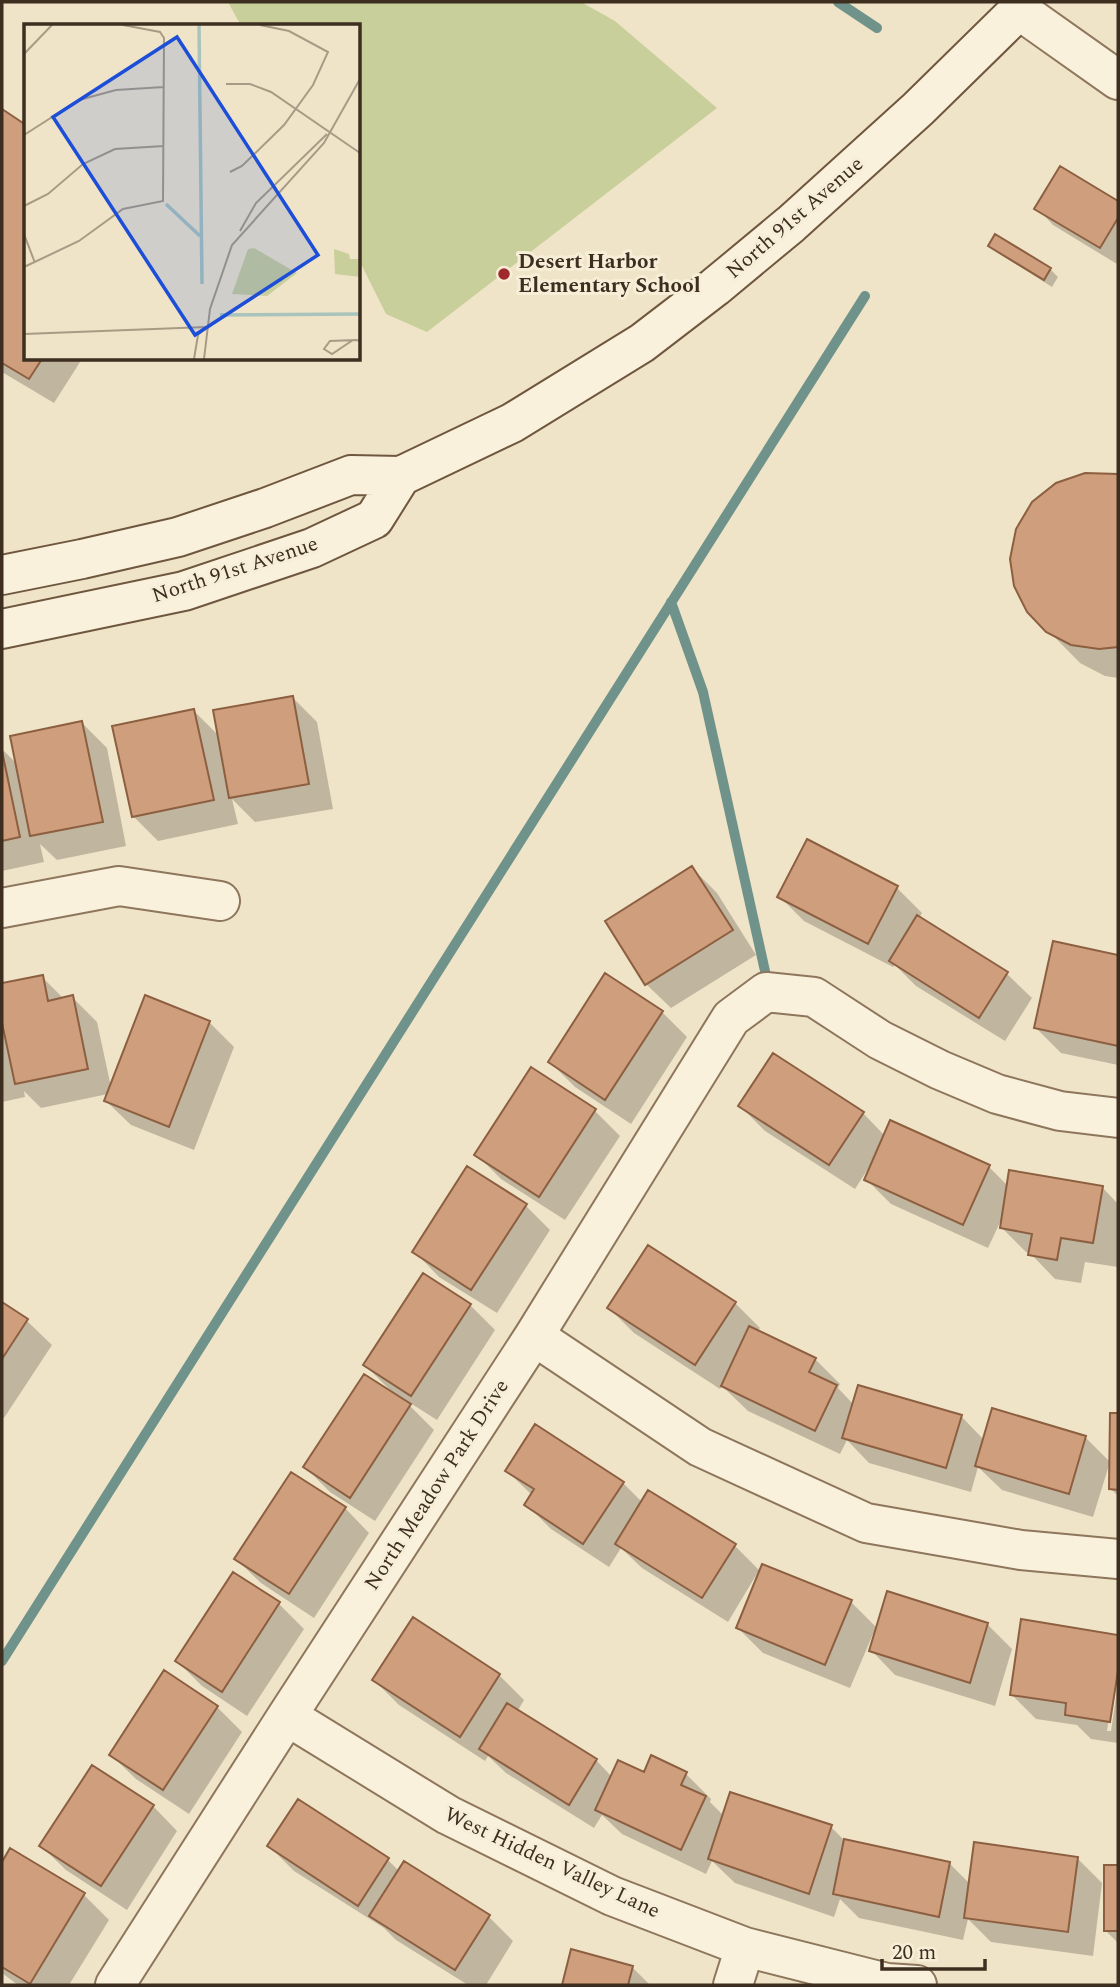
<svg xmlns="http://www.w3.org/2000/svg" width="1120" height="1987" viewBox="0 0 1120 1987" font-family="Spectral,serif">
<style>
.green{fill:#c9cf9b}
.shadow{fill:#0003}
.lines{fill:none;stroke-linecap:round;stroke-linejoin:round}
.stream{stroke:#6f938a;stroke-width:10}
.building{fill:#cf9f7d;stroke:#8d5f41;stroke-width:2}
.minor-casing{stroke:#8d765c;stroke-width:42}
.tertiary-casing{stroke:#8d765c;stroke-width:42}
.secondary-casing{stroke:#6f573f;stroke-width:42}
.minor{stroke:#faf1dc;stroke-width:38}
.tertiary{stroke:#faf1dc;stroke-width:38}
.secondary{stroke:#faf1dc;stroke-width:38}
.poi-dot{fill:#9e2a2b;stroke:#f7eed8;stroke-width:2.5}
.labels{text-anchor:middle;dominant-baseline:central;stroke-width:6;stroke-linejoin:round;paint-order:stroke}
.street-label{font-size:21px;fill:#3d2e20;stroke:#f7eed8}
.poi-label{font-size:21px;font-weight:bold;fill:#3d2e20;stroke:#f7eed8;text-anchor:start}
.inset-river{fill:none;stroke:#a9c4bc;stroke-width:3.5}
.inset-road{fill:none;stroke:#a89b85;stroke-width:2}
.view{fill:#1d4ed8;fill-opacity:0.15;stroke:#1d4ed8;stroke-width:3.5}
.inset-edge{fill:none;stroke:#3d2e20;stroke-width:3.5}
</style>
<rect width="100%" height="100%" fill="#f0e4c8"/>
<path class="green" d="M 228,2 L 581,2 L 615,21 L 717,108 L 427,332 L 386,314 L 359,260 L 359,26 L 241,26 Z"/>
<path class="shadow" d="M 2,111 L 26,127 L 26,359 L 82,359 L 54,403 L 2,372 Z
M 1060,169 L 1118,203 L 1117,264 L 1053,225 L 1037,208 Z
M 990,245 L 1050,269 L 1058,277 L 1052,287 L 998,253 Z
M 1115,475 L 1118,476 L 1118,678 L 1105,676 L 1080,663 L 1029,611 Z
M 292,697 L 317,722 L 333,809 L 255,822 L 232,799 L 238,824 L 158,841 L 133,816 L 194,711 L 219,736 Z
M 82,723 L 107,748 L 126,846 L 57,860 L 40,844 L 44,862 L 2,871 L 2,749 L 18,765 Z
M 692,868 L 717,893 L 756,955 L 671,1008 L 646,984 Z
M 897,888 L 922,913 L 919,918 L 1007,974 L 1032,998 L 1005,1041 L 916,986 L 895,965 L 893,967 L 804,921 L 779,896 Z
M 1054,943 L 1118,957 L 1118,1065 L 1061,1053 L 1036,1028 Z
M 606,976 L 662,1012 L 687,1037 L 631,1124 L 575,1087 L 550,1062 Z
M 42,977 L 64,999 L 72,997 L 97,1022 L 111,1087 L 209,1022 L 234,1047 L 194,1150 L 131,1125 L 106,1101 L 108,1094 L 41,1108 L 24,1091 L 25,1097 L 2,1102 L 2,985 Z
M 740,1106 L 863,1113 L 885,1136 L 989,1167 L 1008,1186 L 1102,1187 L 1118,1204 L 1118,1267 L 1085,1262 L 1081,1283 L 1055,1279 L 1030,1253 L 1026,1252 L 1001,1227 L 1002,1218 L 988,1248 L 891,1204 L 866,1179 L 872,1165 L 871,1164 L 855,1189 L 765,1131 Z
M 595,1111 L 620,1136 L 565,1220 L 501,1179 L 476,1154 Z
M 525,1205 L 550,1230 L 497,1313 L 439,1277 L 415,1252 Z
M 424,1275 L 470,1305 L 495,1330 L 437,1420 L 407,1401 L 406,1402 L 434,1430 L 375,1521 L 330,1492 L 305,1467 L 393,1393 L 365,1365 Z
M 735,1303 L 760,1328 L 757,1332 L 815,1359 L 840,1384 L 838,1388 L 854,1405 L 961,1416 L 984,1440 L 1085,1437 L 1110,1462 L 1093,1517 L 1002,1490 L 978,1467 L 971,1492 L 869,1463 L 847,1440 L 840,1454 L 748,1411 L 722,1386 L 720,1389 L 634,1333 L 609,1308 Z
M 2,1304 L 27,1321 L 52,1345 L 4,1418 L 2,1416 Z
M 1112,1415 L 1118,1415 L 1118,1496 L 1111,1489 Z
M 507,1471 L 623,1483 L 642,1502 L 735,1546 L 761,1572 L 851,1602 L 877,1628 L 987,1624 L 1012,1649 L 995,1706 L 895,1675 L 871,1650 L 875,1635 L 873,1634 L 850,1688 L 763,1653 L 738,1628 L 760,1573 L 758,1572 L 728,1622 L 642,1568 L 621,1548 L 609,1567 L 551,1529 L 526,1504 L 532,1495 Z
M 345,1508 L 369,1533 L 314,1618 L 261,1583 L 236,1559 Z
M 234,1574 L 279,1604 L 304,1629 L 247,1716 L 202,1686 L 177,1661 Z
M 413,1620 L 499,1675 L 524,1700 L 517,1712 L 596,1760 L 612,1777 L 644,1774 L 652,1758 L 686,1774 L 711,1799 L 710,1802 L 724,1816 L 831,1827 L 845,1841 L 950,1864 L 970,1884 L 1078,1859 L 1102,1883 L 1093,1956 L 991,1942 L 968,1919 L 963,1940 L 859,1918 L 840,1899 L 834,1917 L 735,1883 L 712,1861 L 706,1874 L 622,1834 L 602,1815 L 594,1828 L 506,1773 L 488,1756 L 485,1761 L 399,1705 L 374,1680 Z
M 1022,1621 L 1118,1637 L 1118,1660 L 1107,1731 L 1111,1731 L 1118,1683 L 1118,1743 L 1091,1739 L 1077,1725 L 1036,1719 L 1011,1694 Z
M 217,1707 L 242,1732 L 189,1814 L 136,1779 L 111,1755 Z
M 153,1806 L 177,1831 L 127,1910 L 66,1870 L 41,1846 Z
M 269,1846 L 387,1859 L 399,1871 L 488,1916 L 513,1941 L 486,1985 L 468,1985 L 396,1940 L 384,1928 L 294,1871 Z
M 11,1850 L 84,1895 L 109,1920 L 69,1985 L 18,1985 L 2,1973 L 2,1865 Z
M 1106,1867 L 1118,1867 L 1118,1943 L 1105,1930 Z
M 573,1952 L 632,1967 L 650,1985 L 564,1985 Z"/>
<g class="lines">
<path class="stream" d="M 838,2 L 877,28
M 671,602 L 703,692 L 765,971
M 2,1661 L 865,296"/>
</g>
<path class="building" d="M 2,109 L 26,125 L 26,359 L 42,359 L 29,379 L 2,363 Z
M 1060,166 L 1118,201 L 1118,218 L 1100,248 L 1034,209 Z
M 995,234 L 1051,268 L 1044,280 L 988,246 Z
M 1085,473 L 1118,474 L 1118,647 L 1099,649 L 1071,645 L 1046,632 L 1027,612 L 1014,586 L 1010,559 L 1016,529 L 1032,502 L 1056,483 Z
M 293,696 L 309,784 L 229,798 L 213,710 Z
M 194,709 L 214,800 L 132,817 L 112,726 Z
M 82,721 L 103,822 L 30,836 L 10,736 Z
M 2,751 L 20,837 L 2,841 Z
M 807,839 L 898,886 L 868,944 L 777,897 Z
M 692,866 L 733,930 L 645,985 L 605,921 Z
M 917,915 L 1008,972 L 979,1018 L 889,961 Z
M 1053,941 L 1118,955 L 1118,1046 L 1034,1028 Z
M 605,973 L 663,1011 L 605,1100 L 548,1062 Z
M 43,975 L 48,1001 L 73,995 L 88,1069 L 15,1084 L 2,1023 L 2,983 Z
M 145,995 L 210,1021 L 169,1127 L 104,1101 Z
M 773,1053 L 864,1112 L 829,1165 L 738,1106 Z
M 531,1067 L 596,1109 L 539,1197 L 474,1155 Z
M 890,1120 L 990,1165 L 963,1225 L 864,1180 Z
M 467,1166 L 527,1204 L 471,1290 L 412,1252 Z
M 1009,1170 L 1103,1186 L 1093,1243 L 1061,1238 L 1057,1260 L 1028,1255 L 1032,1234 L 1000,1228 Z
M 648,1245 L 736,1302 L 695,1365 L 607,1308 Z
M 423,1273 L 471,1304 L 411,1396 L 363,1365 Z
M 2,1302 L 28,1319 L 2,1359 Z
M 749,1326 L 816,1358 L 809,1372 L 837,1385 L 815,1431 L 721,1386 Z
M 364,1374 L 411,1404 L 350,1498 L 303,1467 Z
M 858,1385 L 962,1415 L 946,1468 L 842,1438 Z
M 992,1408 L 1086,1436 L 1069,1494 L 975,1466 Z
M 1110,1413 L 1118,1413 L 1118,1490 L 1109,1489 Z
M 535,1424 L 624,1482 L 583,1544 L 524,1505 L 534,1489 L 505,1471 Z
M 291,1472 L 346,1507 L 289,1594 L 234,1559 Z
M 648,1490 L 736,1544 L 702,1598 L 615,1544 Z
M 762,1564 L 852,1600 L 825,1665 L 736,1628 Z
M 233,1572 L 280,1602 L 222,1692 L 175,1661 Z
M 887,1591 L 988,1623 L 970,1683 L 869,1651 Z
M 413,1617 L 500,1674 L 460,1737 L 372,1680 Z
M 1021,1619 L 1118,1635 L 1118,1671 L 1110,1722 L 1065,1715 L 1066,1703 L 1010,1695 Z
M 164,1670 L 218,1706 L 163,1790 L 109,1755 Z
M 507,1703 L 597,1759 L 569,1805 L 479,1749 Z
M 651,1755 L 687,1772 L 681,1785 L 706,1796 L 681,1850 L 595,1810 L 618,1760 L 644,1772 Z
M 92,1765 L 154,1805 L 101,1886 L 39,1846 Z
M 730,1792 L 832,1825 L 809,1894 L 708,1859 Z
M 298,1799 L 389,1858 L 358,1906 L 267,1846 Z
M 844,1839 L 950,1862 L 939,1917 L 833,1894 Z
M 974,1842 L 1078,1857 L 1068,1932 L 964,1918 Z
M 10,1848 L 85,1893 L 30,1984 L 2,1967 L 2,1862 Z
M 404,1861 L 490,1915 L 455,1970 L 369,1916 Z
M 1104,1865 L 1118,1865 L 1118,1931 L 1104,1931 Z
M 571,1949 L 633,1966 L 628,1985 L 562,1985 Z"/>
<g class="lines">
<defs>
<path id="minor" d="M 2,908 L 119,886 L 220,901
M 534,1336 L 700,1447 L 866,1523 L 1021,1550 L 1118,1559
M 287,1716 L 448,1815 L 612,1896 L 745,1947 L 887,1983 L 917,1985
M 115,1985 L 287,1716 L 534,1336 L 731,1018 L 766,992 L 814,997 L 880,1040 L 940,1070 L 997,1094 L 1060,1111 L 1118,1118
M 733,1985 L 745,1947"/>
<path id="tertiary" d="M 1019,10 L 1118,80"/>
<path id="secondary" d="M 2,575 L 82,559 L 178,537 L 265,508 L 351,475 L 401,476 L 512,423 L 642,343 L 715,287 L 791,224 L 918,109 L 1019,10 L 1022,2
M 2,629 L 184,591 L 312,548 L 374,519 L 401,476"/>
</defs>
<use href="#minor" class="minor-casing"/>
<use href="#tertiary" class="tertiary-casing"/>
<use href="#secondary" class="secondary-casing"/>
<use href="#minor" class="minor"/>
<use href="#tertiary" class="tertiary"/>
<use href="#secondary" class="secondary"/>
</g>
<circle class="poi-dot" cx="504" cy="274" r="7"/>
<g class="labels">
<g class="street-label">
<text transform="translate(795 218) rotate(-41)">North 91st Avenue</text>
<text transform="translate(235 570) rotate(-18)">North 91st Avenue</text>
<text transform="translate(437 1485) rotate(-57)">North Meadow Park Drive</text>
<text transform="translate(552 1863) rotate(25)">West Hidden Valley Lane</text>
</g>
<g class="poi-label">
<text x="518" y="262">Desert Harbor<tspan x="518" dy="24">Elementary School</tspan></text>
</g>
</g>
<g transform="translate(24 24)">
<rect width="336" height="336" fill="#f0e4c8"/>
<path d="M 230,224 L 273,249 L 243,272 L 208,270 L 224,225 ZM 310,225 L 325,230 L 326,235 L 336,235 L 336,253 L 311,250 Z" fill="#c9cf9b"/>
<path class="inset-river" d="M 175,1 L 178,260M 142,180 L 176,212M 196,291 L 336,290"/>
<path class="inset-road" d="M 0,30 L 28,1M 202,60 L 226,60 L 247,68 L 336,129M 0,111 L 55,76 L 92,66 L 140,63M 206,148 L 218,142 L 260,101 L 289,61 L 304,28 L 265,7 L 236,1M 0,182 L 24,170 L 59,140 L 91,125 L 140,122M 216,207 L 232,179 L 303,110M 0,210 L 11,239M 0,243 L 55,217 L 99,185 L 139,177 L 140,14 L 136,8 L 99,1M 0,310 L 182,303M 329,316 L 308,330 L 300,325 L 306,317 L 332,316 L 336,317M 170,335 L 174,311 L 182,303M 180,335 L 186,285 L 208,221 L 300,119 L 336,55"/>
<path class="view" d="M 153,13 L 294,231 L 171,311 L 29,93 Z"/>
<rect width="336" height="336" class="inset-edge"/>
</g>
<rect width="1120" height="1987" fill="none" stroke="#3d2e20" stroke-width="7"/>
<path d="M882 1959v10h103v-10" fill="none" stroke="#3d2e20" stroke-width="3.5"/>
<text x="892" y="1959" font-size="21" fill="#3d2e20" stroke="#f7eed8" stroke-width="5" paint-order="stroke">20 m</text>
</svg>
